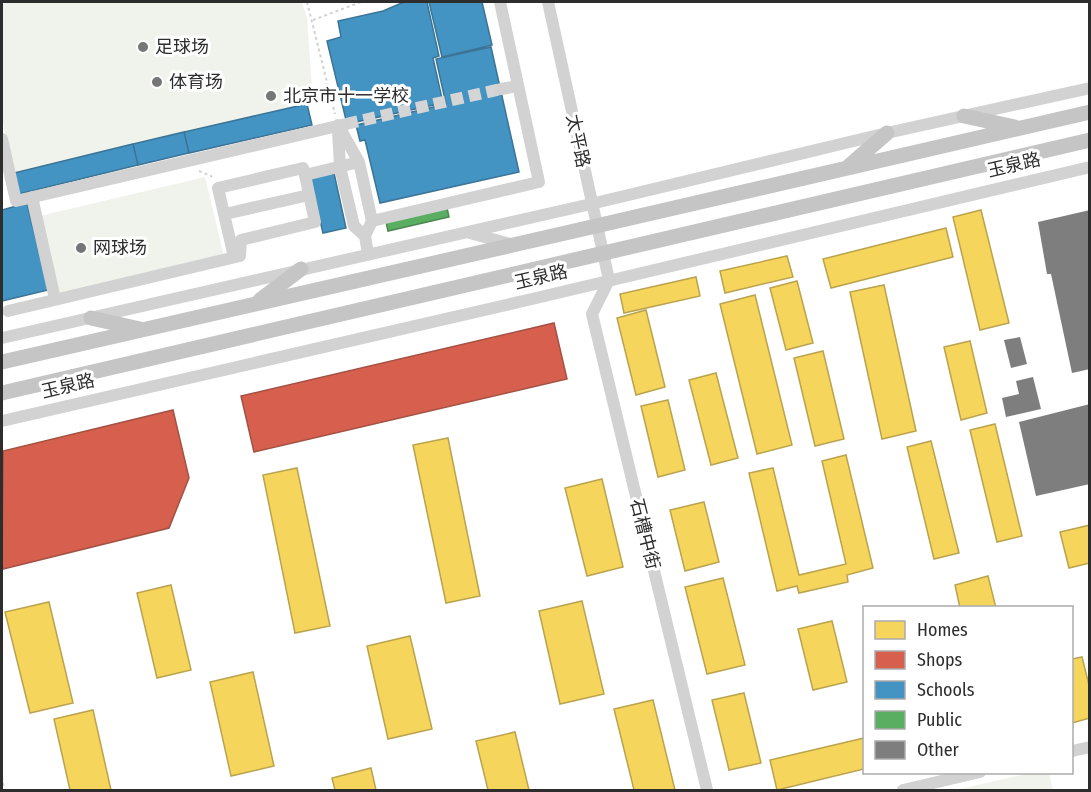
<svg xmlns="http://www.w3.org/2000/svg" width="1091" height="792" viewBox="0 0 1091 792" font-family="'Fira Sans Condensed','Noto Sans SC',sans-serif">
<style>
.green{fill:#f0f3eb}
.homes{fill:#f6d55c;stroke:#baa34e;stroke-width:1.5}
.shops{fill:#d6604d;stroke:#a35143;stroke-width:1.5}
.schools{fill:#4393c3;stroke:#3c7496;stroke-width:1.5}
.public{fill:#5aae61;stroke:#4c8751;stroke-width:1.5}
.building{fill:#7e7e7e}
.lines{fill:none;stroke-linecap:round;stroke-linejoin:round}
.minor-tunnel{stroke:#d5d5d5;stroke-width:12;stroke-dasharray:12 6;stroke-linecap:butt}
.path{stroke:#d2d2d2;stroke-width:2;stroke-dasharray:3 3;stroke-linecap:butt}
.minor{stroke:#d2d2d2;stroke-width:12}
.major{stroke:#c5c5c5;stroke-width:15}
.poi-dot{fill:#767676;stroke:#fff;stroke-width:2}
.labels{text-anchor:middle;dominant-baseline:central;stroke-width:6;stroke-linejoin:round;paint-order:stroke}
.poi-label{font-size:18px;fill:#2d2d2d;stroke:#fff;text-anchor:start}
.street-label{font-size:18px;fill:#2d2d2d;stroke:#fff}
</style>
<rect width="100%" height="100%" fill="#fff"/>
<path class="green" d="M 2,2 L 302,2 L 307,18 L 313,102 L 14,173 L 2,119 Z
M 205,177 L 224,256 L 58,294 L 40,216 Z
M 1034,772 L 1049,773 L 1053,790 L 956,790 Z"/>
<path class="homes" d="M 981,210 L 1009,323 L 980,330 L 953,217 Z
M 946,228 L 953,257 L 831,288 L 823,259 Z
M 787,256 L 793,277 L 725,293 L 720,271 Z
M 696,277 L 700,296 L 624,313 L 620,294 Z
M 797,281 L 813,343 L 786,350 L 770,288 Z
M 884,285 L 916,431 L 882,439 L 850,292 Z
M 755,295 L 792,445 L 757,454 L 720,304 Z
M 646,310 L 665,387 L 636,395 L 617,318 Z
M 970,341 L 987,413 L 961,420 L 944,347 Z
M 823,351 L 844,439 L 815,446 L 794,358 Z
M 716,373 L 738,458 L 711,465 L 689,380 Z
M 668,400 L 685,470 L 658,477 L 641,406 Z
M 995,424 L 1022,536 L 997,542 L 970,430 Z
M 448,438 L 480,596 L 446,603 L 413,445 Z
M 931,441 L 959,553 L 934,559 L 907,447 Z
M 846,455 L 873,568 L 847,575 L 848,582 L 799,593 L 797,586 L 777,591 L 749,473 L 773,468 L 799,575 L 846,564 L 822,461 Z
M 297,468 L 330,626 L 295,633 L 263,475 Z
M 602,479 L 623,567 L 587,576 L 565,488 Z
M 704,502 L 719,562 L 685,571 L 670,510 Z
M 1090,525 L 1090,563 L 1069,568 L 1060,532 Z
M 988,576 L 996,608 L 960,608 L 955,585 Z
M 723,578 L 745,665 L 707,674 L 685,587 Z
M 171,585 L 191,670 L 157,678 L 137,593 Z
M 582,601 L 604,694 L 560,704 L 539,611 Z
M 49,602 L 73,703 L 30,713 L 5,612 Z
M 832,621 L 847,682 L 813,690 L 798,629 Z
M 410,636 L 432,729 L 388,739 L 367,646 Z
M 1082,657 L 1090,689 L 1090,718 L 1072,723 L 1072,659 Z
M 253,672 L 274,766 L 231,776 L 210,682 Z
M 744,693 L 761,763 L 729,770 L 712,700 Z
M 653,700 L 675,790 L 634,790 L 614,709 Z
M 93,710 L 111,790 L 70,790 L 54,719 Z
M 515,732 L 529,790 L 488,790 L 476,741 Z
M 864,738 L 864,769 L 777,790 L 770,760 Z
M 371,768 L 376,790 L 335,790 L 332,778 Z"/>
<path class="shops" d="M 554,323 L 567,379 L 254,452 L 241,396 Z
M 173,410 L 189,478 L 169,528 L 3,569 L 2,563 L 3,451 Z"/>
<path class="schools" d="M 404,2 L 427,2 L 439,56 L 433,58 L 443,103 L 347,124 L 327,41 L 341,37 L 338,21 L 383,11 Z
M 429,2 L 482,2 L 492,45 L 442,57 Z
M 491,47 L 519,172 L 380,203 L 365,140 L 360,141 L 356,125 L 446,104 L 436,59 Z
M 307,104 L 312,125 L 189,153 L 184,132 Z
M 184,132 L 189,153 L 138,165 L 133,144 Z
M 133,144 L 138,165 L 19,194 L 14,173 Z
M 334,173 L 346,228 L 323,233 L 310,178 Z
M 27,203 L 48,290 L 2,301 L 2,210 Z"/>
<path class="public" d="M 447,208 L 449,217 L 388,231 L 386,222 Z"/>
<path class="building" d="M 1090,210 L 1090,369 L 1072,373 L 1051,274 L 1047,274 L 1038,222 Z
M 1020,337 L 1027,364 L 1011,368 L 1004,340 Z
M 1033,377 L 1041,409 L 1006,417 L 1002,398 L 1019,394 L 1016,381 Z
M 1090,404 L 1090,484 L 1036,496 L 1019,422 Z"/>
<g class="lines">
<path class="minor-tunnel" d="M 346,124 L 501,89"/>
<path class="path" d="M 307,2 L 335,114
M 313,20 L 361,2
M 199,171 L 211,176 L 212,177
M 2,777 L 4,790"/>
<path class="minor" d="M 548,2 L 609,280 L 592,314 L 707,790
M 501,89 L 518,86
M 338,125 L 359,162 L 372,221 L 365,236 L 368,254
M 338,130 L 340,167 L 354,226 L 365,236
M 2,139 L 16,201 L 346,124
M 32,197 L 55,299
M 225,214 L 309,195
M 372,221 L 539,182 L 500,2
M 470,233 L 514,245
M 234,257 L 218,188 L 303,168 L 305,175 L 359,162
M 8,311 L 240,256 L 241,240 L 315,222 L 305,175
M 2,338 L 591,204 L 887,133 L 1090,88
M 2,421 L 532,299 L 1090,167
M 1072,751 L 1090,747
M 903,790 L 980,772"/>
<path class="major" d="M 964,116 L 1015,127
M 849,166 L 887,133
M 260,300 L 301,269
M 91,318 L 140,329
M 2,362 L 596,226 L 1090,112
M 2,393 L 1090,140"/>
</g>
<g class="poi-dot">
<circle cx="143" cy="47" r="6"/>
<circle cx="157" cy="82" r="6"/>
<circle cx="271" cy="96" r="6"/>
<circle cx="81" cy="248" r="6"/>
</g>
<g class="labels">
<g class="poi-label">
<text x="155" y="47">足球场</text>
<text x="169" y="82">体育场</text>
<text x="283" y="96">北京市十一学校</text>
<text x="93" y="248">网球场</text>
</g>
<g class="street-label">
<text transform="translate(578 141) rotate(78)">太平路</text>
<text transform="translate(1014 165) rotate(-13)">玉泉路</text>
<text transform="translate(541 277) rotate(-13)">玉泉路</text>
<text transform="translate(68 386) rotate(-13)">玉泉路</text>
<text transform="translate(645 534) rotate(76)">石槽中街</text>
</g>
</g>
<rect width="1091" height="792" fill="none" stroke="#2d2d2d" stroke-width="6"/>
<rect x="863" y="606" width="210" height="168" fill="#ffffff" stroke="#ababab" stroke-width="1.5"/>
<rect x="875" y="621" width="30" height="18" fill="#f6d55c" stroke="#ababab" stroke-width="1.5"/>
<text x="917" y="636" font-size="18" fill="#2d2d2d">Homes</text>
<rect x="875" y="651" width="30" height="18" fill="#d6604d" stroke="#ababab" stroke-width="1.5"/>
<text x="917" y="666" font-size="18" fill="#2d2d2d">Shops</text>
<rect x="875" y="681" width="30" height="18" fill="#4393c3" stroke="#ababab" stroke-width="1.5"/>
<text x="917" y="696" font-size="18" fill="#2d2d2d">Schools</text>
<rect x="875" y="711" width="30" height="18" fill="#5aae61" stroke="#ababab" stroke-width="1.5"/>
<text x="917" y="726" font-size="18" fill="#2d2d2d">Public</text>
<rect x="875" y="741" width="30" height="18" fill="#7e7e7e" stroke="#ababab" stroke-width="1.5"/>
<text x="917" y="756" font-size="18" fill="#2d2d2d">Other</text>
</svg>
